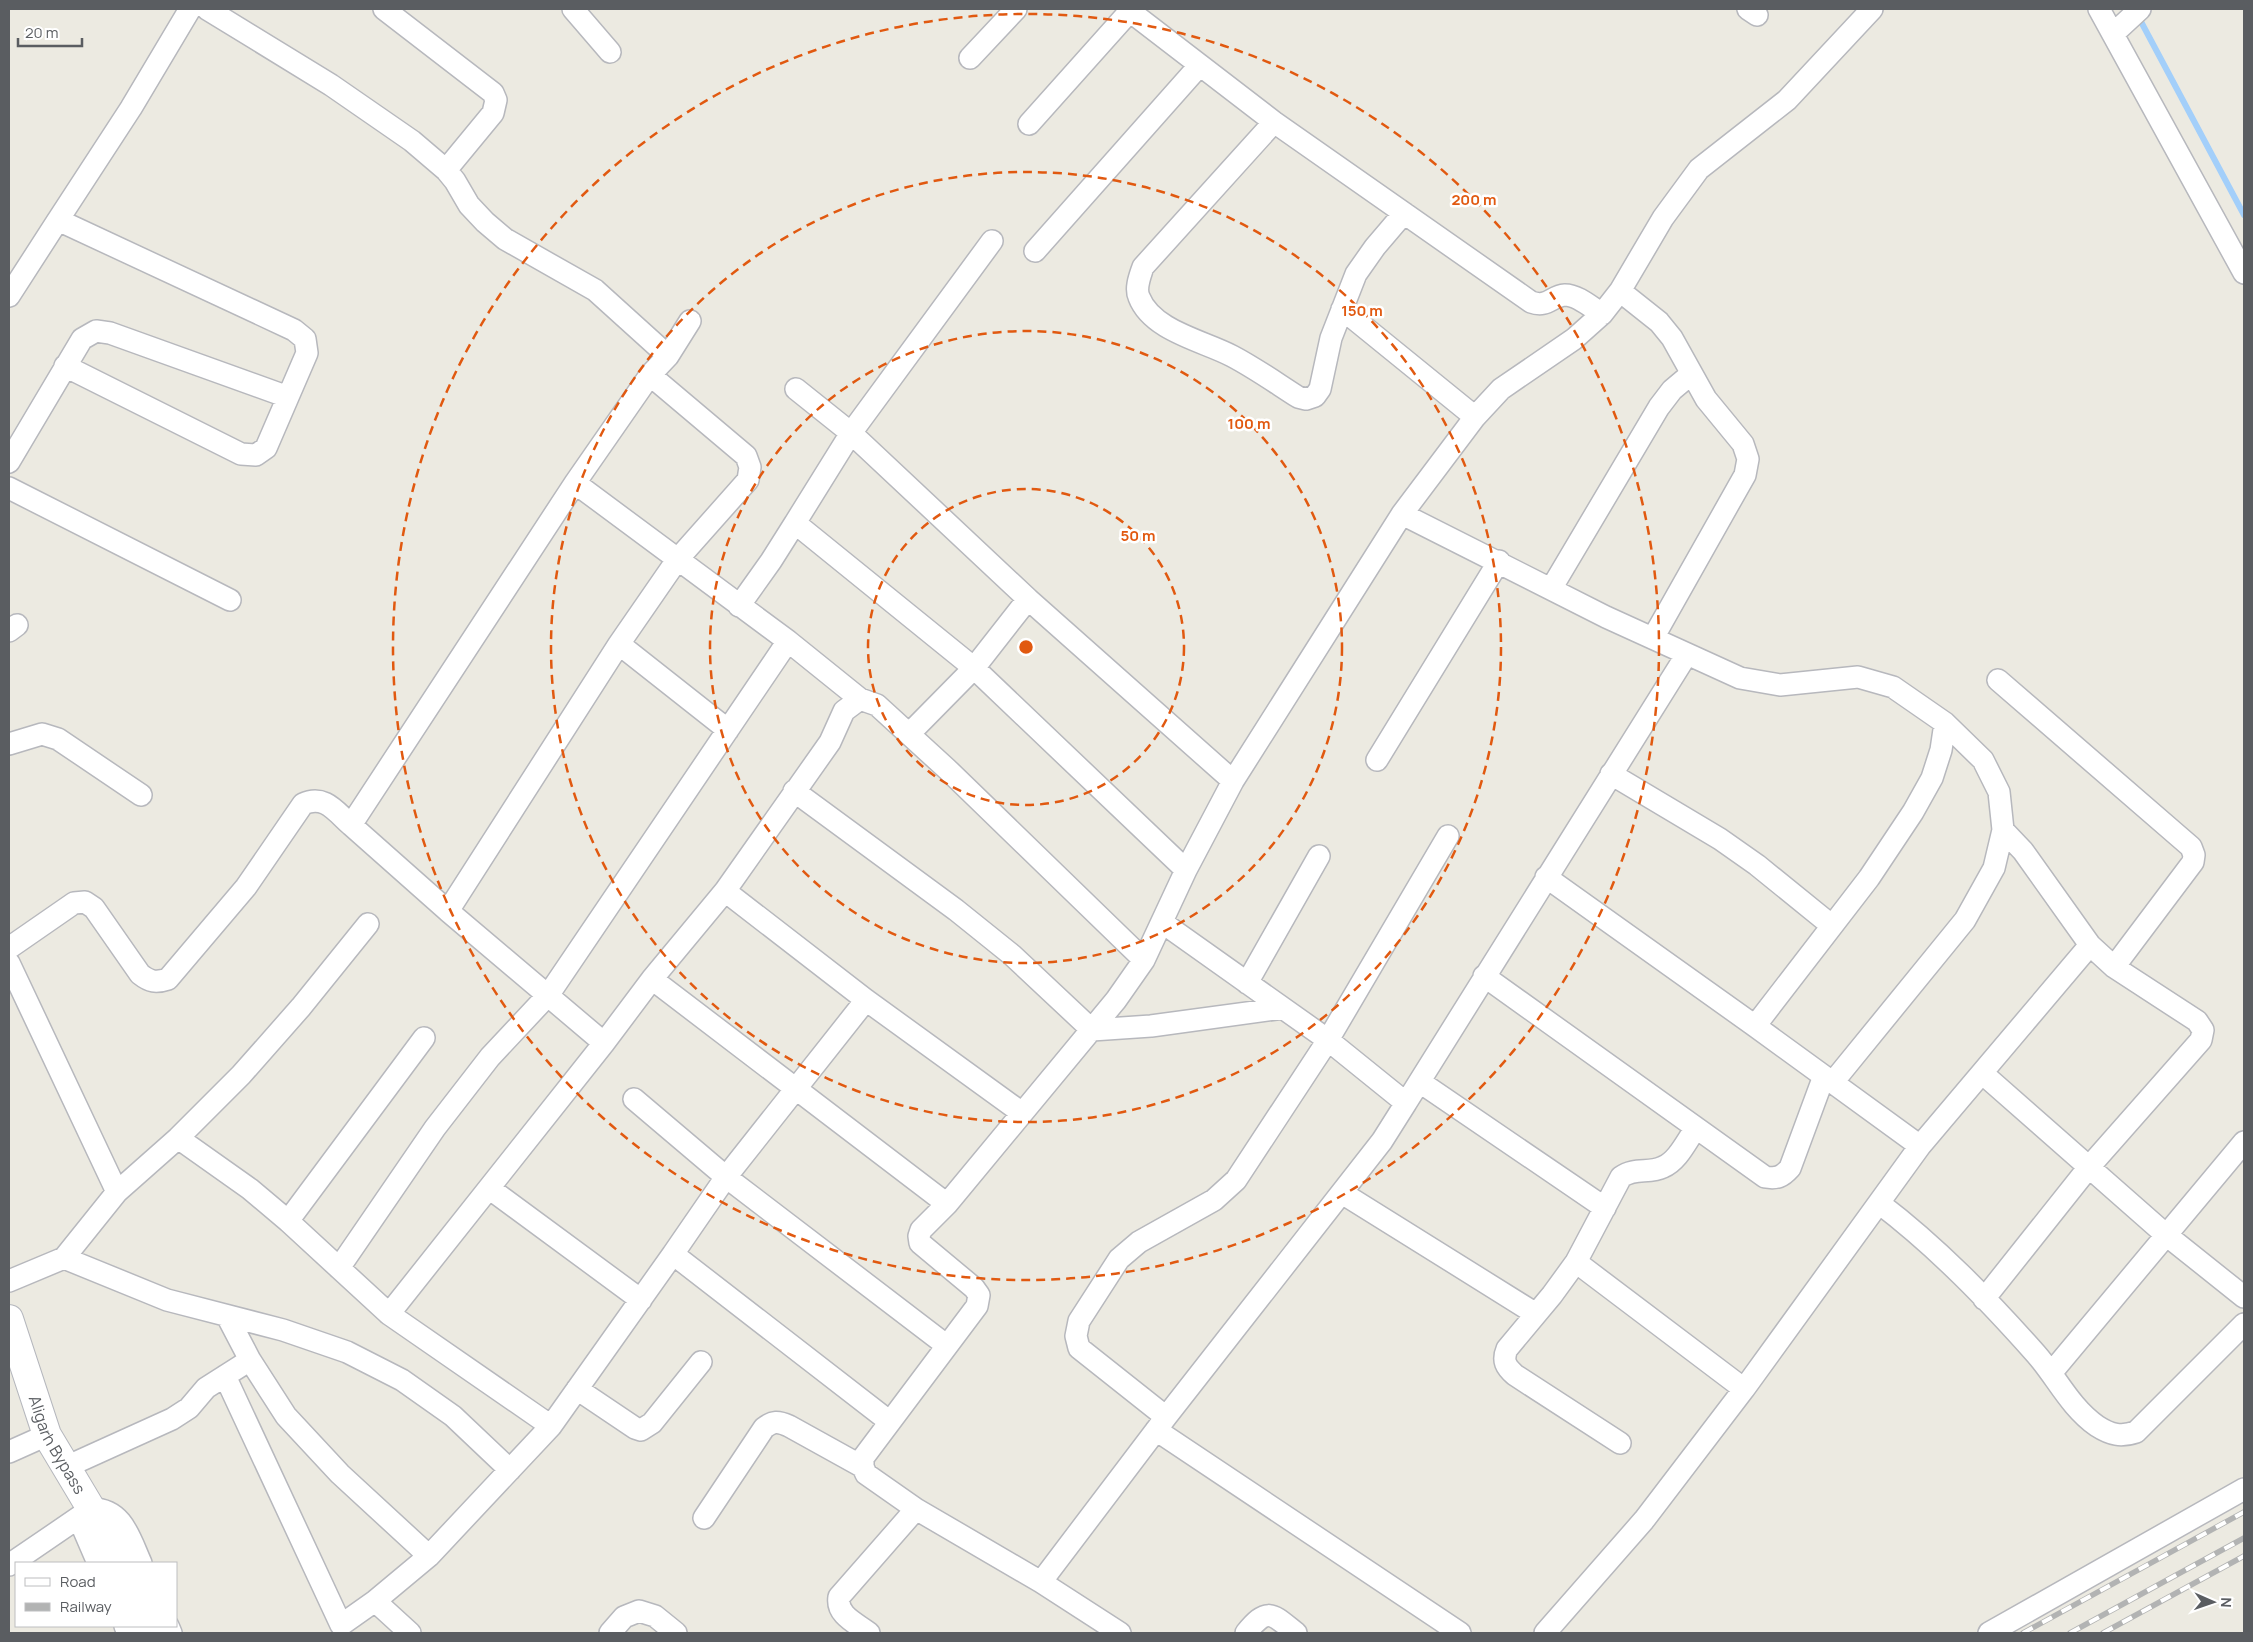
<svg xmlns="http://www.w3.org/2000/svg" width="2253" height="1642" viewBox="0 0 2253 1642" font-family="Manrope,sans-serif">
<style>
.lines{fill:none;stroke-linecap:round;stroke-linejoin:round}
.stream{stroke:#a3cffa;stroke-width:6}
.street-casing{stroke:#b7b8bd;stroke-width:24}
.secondary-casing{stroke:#b5b7bd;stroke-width:30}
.street{stroke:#fff;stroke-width:21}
.secondary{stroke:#fff;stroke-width:28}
.rail-casing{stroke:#b2b3b3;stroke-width:5.5}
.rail{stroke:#fff;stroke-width:4;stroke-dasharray:11;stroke-linecap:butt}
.ring{fill:none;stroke:#e15910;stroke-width:2.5;stroke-dasharray:9 6}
.labels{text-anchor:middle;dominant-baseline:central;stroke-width:5;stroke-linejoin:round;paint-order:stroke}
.street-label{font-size:16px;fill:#5a5d61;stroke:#fff}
.centre{fill:#e15910;stroke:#fff;stroke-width:2.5}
.ring-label{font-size:15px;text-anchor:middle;font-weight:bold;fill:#e15910;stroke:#fff;stroke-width:5;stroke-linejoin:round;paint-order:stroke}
</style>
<rect width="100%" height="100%" fill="#eceae1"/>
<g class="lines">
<path class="stream" d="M 2138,16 L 2244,215"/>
<defs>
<path id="street" d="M 207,9 L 331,85 L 412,141 L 446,170 L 455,181 L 469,205 L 485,222 L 505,239 L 595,290 L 668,356
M 384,9 L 493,93 L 496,100 L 493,113 L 446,170
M 573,9 L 610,52
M 1127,9 L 1274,122 L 1531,302 C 1548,308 1551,296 1565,295 C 1578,295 1592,308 1602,314
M 1748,9 L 1757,15
M 2099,9 L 2244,273
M 2113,34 L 2140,9
M 970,58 L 1016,9
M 1274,122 L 1143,267 C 1140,276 1135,288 1139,297 C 1152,331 1204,341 1232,356 C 1255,368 1276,383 1298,397 L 1306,399 L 1315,396 L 1320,389 L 1331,338 L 1356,274 L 1375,247 L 1404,213
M 1029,124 L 1130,11
M 58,220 L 131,108 L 190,9
M 1035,251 L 1199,66
M 1620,291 L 1659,322 L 1672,338 L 1706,399 L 1743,444 L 1748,459 L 1745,475 L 1653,638
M 9,296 L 58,220 L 294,330 L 305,339 L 307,353 L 266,448 L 256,455 L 241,454 L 65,366
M 1342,309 L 1475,417
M 796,389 L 851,433 L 1028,599
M 9,462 L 82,339 L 96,331 L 110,333 L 288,397
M 575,483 L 788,641 L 860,699
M 9,488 L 230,600
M 1402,514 L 1606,617 L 1740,678 L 1780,685 L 1858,677 L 1893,687 L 1945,723 L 1983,760 L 1999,792 L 2003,830 L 1994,868 L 1965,920 L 1833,1082
M 795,523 L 851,433 L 992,241
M 1551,589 L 1659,407 L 1672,390 L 1691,374
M 739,606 L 771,561 L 795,523 L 974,668 L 1028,599 L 1233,781
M 9,631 L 17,625
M 619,644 L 728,730
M 1998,680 L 2191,847 L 2194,855 L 2193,862 L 2114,967
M 909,734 L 974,668 L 1186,870
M 9,744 L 42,734 L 58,739 L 141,795
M 1377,760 L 1499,561
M 1611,774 L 1720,839 L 1757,865 L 1831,925
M 794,791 L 956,910 L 1012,955 L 1092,1030 L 1151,1026 L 1283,1008
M 351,825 L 448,911 L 604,1043
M 725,891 L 866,1000 L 1022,1113
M 448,911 L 619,644 L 677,560 L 748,480 L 750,467 L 746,456 L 650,375
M 1163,923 L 1328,1040 L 1406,1103 L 1687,654
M 9,948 L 74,903 L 85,902 L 94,908 L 140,974 C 150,982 156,983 168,979 L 246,887 L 303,804 C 325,794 336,812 351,825 L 575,483 L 650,375 L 668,356 L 690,321
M 9,963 L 117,1192
M 1484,976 L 1765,1177 C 1777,1179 1782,1177 1790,1168 L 1824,1076
M 652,979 L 947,1204
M 1247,983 L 1319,856
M 866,1000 L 726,1177 L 673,1254 L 890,1422
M 1755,1026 L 1869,878 L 1913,812 L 1932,778 L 1941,750 L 1945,723
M 1982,1073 L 2165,1234 L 2244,1297
M 1420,1082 L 1605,1208
M 634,1099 L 726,1177 L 946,1345
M 178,1138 L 250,1189 L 288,1221 L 389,1314
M 1920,1146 L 2090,945
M 489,1188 L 641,1300
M 1342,1193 L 1536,1314
M 1879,1203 C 1937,1247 1988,1300 2036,1354 C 2057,1378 2070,1407 2097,1426 C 2111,1435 2121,1437 2136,1432 L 2244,1324
M 288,1221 L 424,1038
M 64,1258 L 167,1300 L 283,1330 L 347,1352 L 402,1380 L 453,1416 L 510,1470
M 1576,1262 L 1744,1389
M 339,1268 L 435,1128 L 490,1057 L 549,994 L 788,641
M 9,1281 L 64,1258 L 117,1192 L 178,1138 L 241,1075 L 301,1007 L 368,924
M 1984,1299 L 2089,1167 L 2201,1040 L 2203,1030 L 2197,1021 L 2114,967 L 2090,945 L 2023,851 L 2003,830
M 227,1316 L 250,1360 L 286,1416 L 340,1474 L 429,1556
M 2052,1372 L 2244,1142
M 225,1376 L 341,1625 L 375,1601 L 429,1556 L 551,1426 L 673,1254
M 577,1389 L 635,1428 L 641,1430 L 652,1423 L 701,1362
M 1166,1417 L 1079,1348 L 1076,1336 L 1079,1321 L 1119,1259 L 1139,1242 L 1214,1200 L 1236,1180 L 1328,1040 L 1448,836
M 551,1426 L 389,1314 L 604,1043 L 652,979 L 725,891 L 830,742 L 844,711 L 860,699 L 877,705 L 947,769 L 1144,960
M 1156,1430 L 1460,1633
M 1620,1443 L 1515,1375 C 1506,1367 1502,1361 1507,1349 L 1552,1295 L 1576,1262 L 1621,1177 C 1635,1167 1649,1174 1663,1167 C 1678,1161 1687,1140 1696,1128
M 9,1452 L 47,1435
M 66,1467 L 172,1419 L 189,1408 L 206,1388 L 250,1360
M 916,1509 L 1041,1582 L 1120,1633
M 704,1518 L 764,1428 C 773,1421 778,1421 789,1426 L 863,1467
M 79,1519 L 98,1563
M 9,1565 L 91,1509 C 123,1508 130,1539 141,1563
M 1041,1582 L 1166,1417 L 1382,1141 L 1406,1103
M 375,1601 L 410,1633
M 125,1626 L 128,1633
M 168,1626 L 171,1633
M 610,1633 L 624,1617 L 639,1611 L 655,1616 L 676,1633
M 869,1633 C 856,1623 836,1615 839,1597 L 916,1509 L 866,1474 L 863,1467 L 863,1458 L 977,1306 L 979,1295 L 974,1288 L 920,1243 L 919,1236 L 921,1230 L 947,1204 L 1116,1000 L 1144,960 L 1186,870 L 1233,781 L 1402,514 L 1475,417 L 1501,389 L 1574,339 L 1602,314 L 1620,291 L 1663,218 L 1699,169 L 1787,100 L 1872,9
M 1246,1633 C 1268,1606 1272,1614 1296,1633
M 1545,1633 L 1644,1520 L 1744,1389 L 1920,1146 L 1755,1026 L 1546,877
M 1989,1633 L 2244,1489"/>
<g id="secondary">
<path id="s1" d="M 9,1319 L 47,1435 L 105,1532 L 120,1563"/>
<path d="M 150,1626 L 153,1633"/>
</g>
</defs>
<use href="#street" class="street-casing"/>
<use href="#secondary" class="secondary-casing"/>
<use href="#street" class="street"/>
<use href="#secondary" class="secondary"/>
<defs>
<path id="rail" d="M 2023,1633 L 2244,1512
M 2070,1633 L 2244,1538
M 2103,1633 L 2244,1556"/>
</defs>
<use href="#rail" class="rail-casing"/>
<use href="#rail" class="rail"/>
</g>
<g class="ring">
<circle cx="1026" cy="647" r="158"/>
<circle cx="1026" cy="647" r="316"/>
<circle cx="1026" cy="647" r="475"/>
<circle cx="1026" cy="647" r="633"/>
</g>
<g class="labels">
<g class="street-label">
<text stroke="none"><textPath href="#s1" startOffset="135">Aligarh Bypass</textPath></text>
</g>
</g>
<circle cx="1026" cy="647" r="8" class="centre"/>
<g class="ring-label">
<text x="1474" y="205">200 m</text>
<text x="1362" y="316">150 m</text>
<text x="1249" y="429">100 m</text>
<text x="1138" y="541">50 m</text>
</g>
<rect width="2253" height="1642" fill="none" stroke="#5a5d61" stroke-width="20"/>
<rect x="15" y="1562" width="162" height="65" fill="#ffffff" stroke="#bdbec0"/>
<rect x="25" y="1578" width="25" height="8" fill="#ffffff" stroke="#bdbec0"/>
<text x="60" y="1587" font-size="15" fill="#5a5d61">Road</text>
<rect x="25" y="1603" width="25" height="8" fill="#b2b3b3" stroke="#bdbec0"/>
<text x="60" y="1612" font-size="15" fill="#5a5d61">Railway</text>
<g transform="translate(2213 1602) rotate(92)" stroke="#ffffff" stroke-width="4" paint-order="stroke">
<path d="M0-4L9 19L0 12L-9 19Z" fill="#5a5d61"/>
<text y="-8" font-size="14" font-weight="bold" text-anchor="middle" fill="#5a5d61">N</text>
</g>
<path d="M18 38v8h64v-8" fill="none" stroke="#5a5d61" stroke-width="2.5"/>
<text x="25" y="38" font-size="15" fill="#5a5d61" stroke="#ffffff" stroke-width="4" paint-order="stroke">20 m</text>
</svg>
